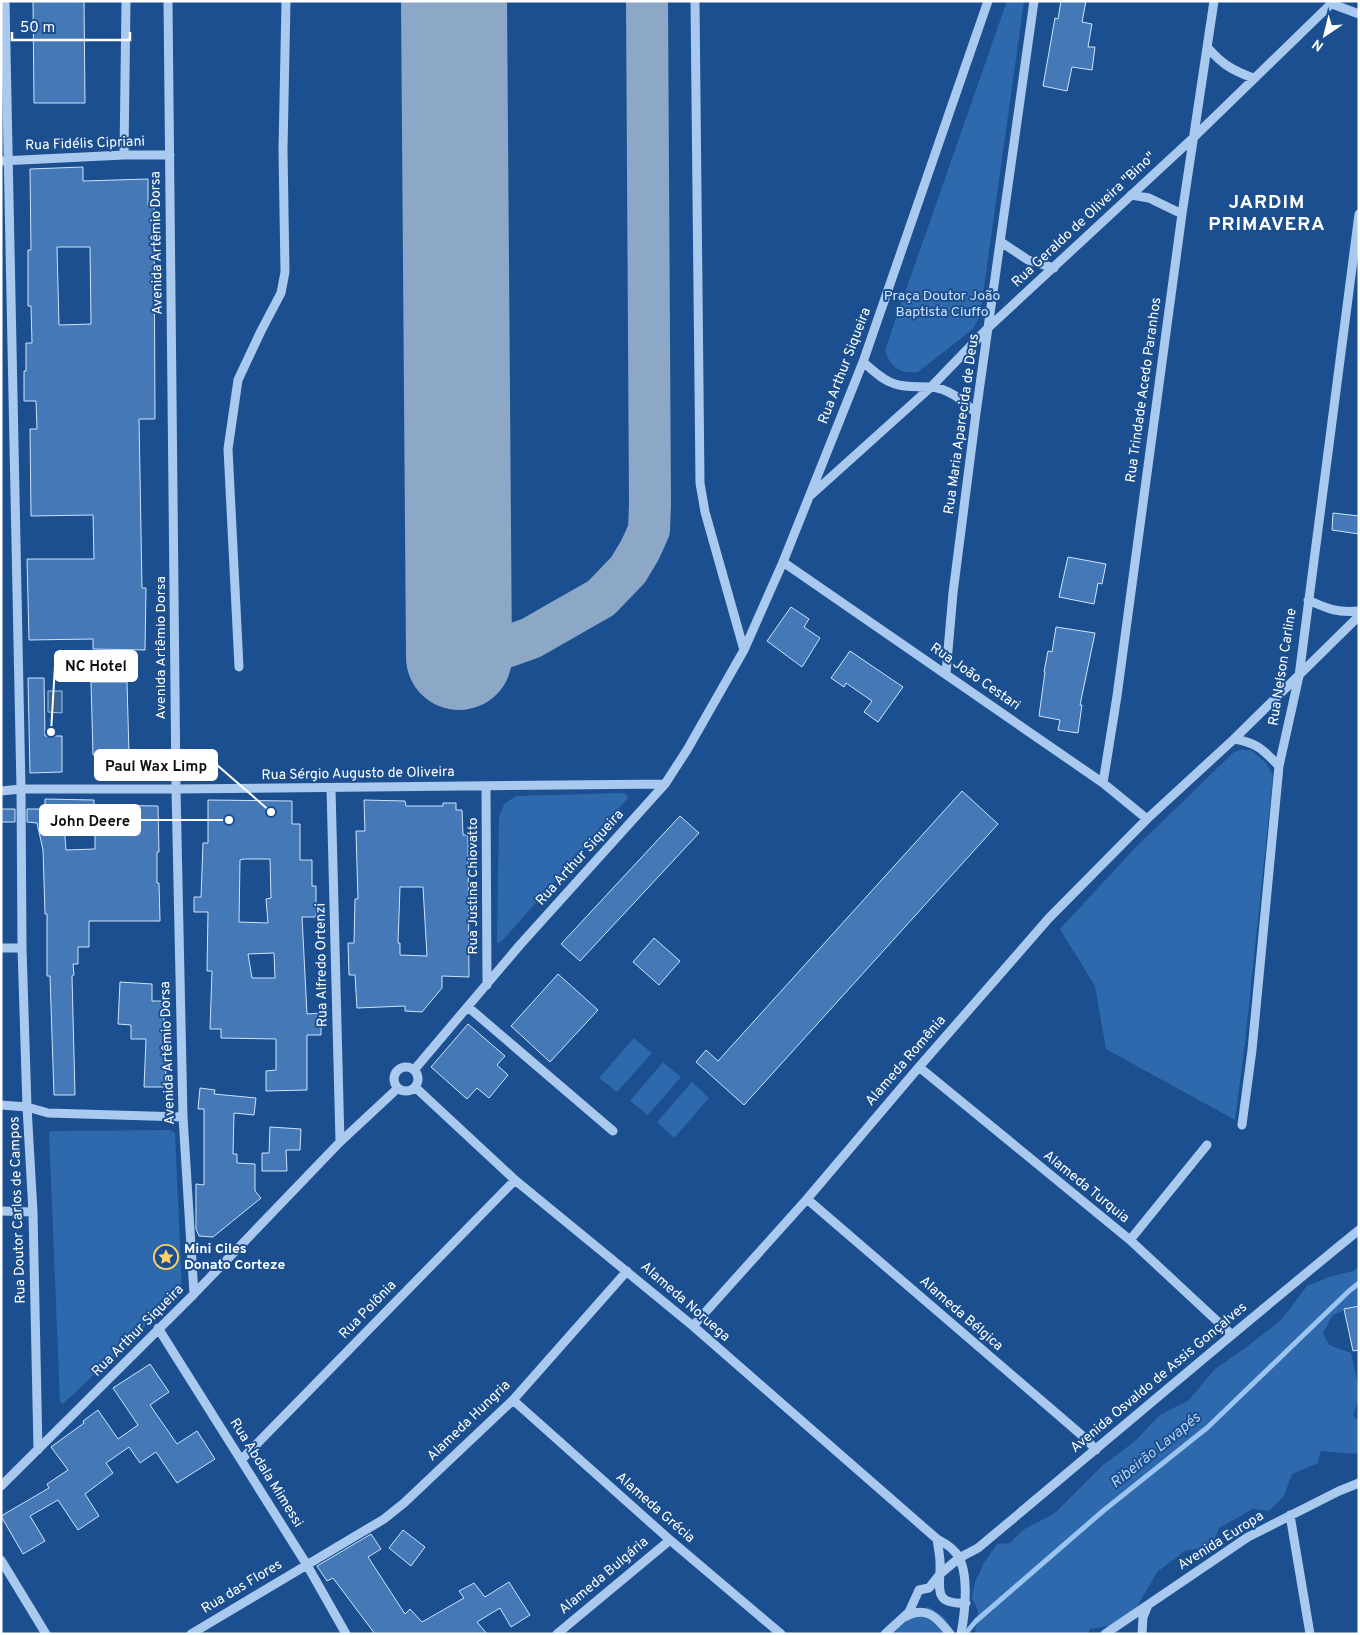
<svg xmlns="http://www.w3.org/2000/svg" width="1360" height="1635" viewBox="0 0 1360 1635" font-family="Overpass,sans-serif">
<style>
.green{fill:#2e69ad}
.water{fill:#3c6290;stroke:#9cc4f0}
.lines{fill:none;stroke-linecap:round;stroke-linejoin:round}
.stream{stroke:#9cc4f0;stroke-width:5}
.taxiway{stroke:#8da7c7;stroke-width:42}
.runway{stroke:#8da7c7;stroke-width:106}
.building{fill:#4478b7;stroke:#cfe3fa;fill-rule:evenodd}
.minor{stroke:#a9c9ee;stroke-width:9}
.labels{text-anchor:middle;dominant-baseline:central;stroke-width:4;stroke-linejoin:round;paint-order:stroke}
.street-label{font-size:14px;fill:#fff;stroke:#1b4f8f}
.park-label{font-size:14px;fill:#cfe3fa;stroke:#1b4f8f}
.poi-label{font-size:14px;font-weight:bold;fill:#fff;stroke:#1b4f8f;text-anchor:start}
.water-label{font-size:15px;font-style:italic;fill:#b5d3f5;stroke:#1b4f8f}
.district-label{font-size:19px;font-weight:bold;letter-spacing:1px;fill:#fff;stroke:#1b4f8f}
.leader{fill:none;stroke:#fff;stroke-width:2}
.callout-dot{fill:#fff;stroke:#1b4f8f;stroke-width:2}
.callout{fill:#fff;stroke:#fff;stroke-width:2}
.callout-label{font-size:15px;text-anchor:middle;font-weight:bold;fill:#111}
</style>
<rect width="100%" height="100%" fill="#1b4f8f"/>
<path class="green" d="M 1007,1 L 1024,1 L 980,316 L 973,329 L 918,372 C 899,374 890,367 885,350 Z
M 1241,750 L 1251,750 L 1266,763 L 1273,776 L 1245,1043 L 1235,1120 L 1106,1049 L 1095,986 L 1060,929 L 1135,848 L 1234,752 Z
M 622,793 L 627,795 L 628,798 L 502,941 L 498,943 L 497,941 L 499,817 L 504,804 L 516,796 Z
M 634,1038 L 652,1053 L 617,1092 L 599,1078 Z
M 663,1062 L 681,1077 L 648,1115 L 630,1101 Z
M 692,1082 L 709,1098 L 674,1138 L 657,1122 Z
M 170,1130 L 175,1133 L 182,1291 L 63,1404 L 60,1402 L 49,1133 L 51,1131 Z
M 1359,1266 L 1359,1304 L 1333,1315 L 1323,1333 L 1329,1345 L 1351,1353 L 1359,1389 L 1359,1398 L 1353,1415 L 1359,1421 L 1359,1452 L 1355,1454 L 1321,1451 L 1318,1463 L 1292,1474 L 1284,1496 L 1269,1511 L 1253,1509 L 1237,1518 L 1219,1528 L 1214,1541 L 1201,1548 L 1185,1551 L 1157,1572 L 1135,1610 L 1115,1625 L 1090,1629 L 1088,1634 L 975,1634 L 978,1611 L 972,1598 L 975,1582 L 984,1563 L 997,1544 L 1010,1543 L 1023,1530 L 1055,1513 L 1103,1465 L 1134,1442 L 1160,1415 L 1189,1400 L 1215,1369 L 1248,1346 L 1282,1319 L 1307,1286 L 1329,1277 L 1353,1271 Z
M 929,1607 L 944,1617 L 954,1631 L 953,1634 L 894,1634 L 901,1617 L 906,1623 L 913,1617 L 917,1610 Z"/>
<path class="water" d="M 48,691 L 62,691 L 62,713 L 48,712 Z"/>
<g class="lines">
<path class="stream" d="M 965,1634 L 976,1621 L 1103,1511 L 1208,1427 L 1349,1291 L 1359,1283"/>
<path class="taxiway" d="M 459,657 L 503,648 L 531,638 L 601,598 L 628,570 L 640,550 L 649,530 L 650,504 L 647,1"/>
<path class="runway" d="M 454,1 L 459,657"/>
</g>
<path class="building" d="M 33,1 L 84,1 L 85,103 L 34,103 Z
M 1061,1 L 1086,1 L 1082,22 L 1092,24 L 1088,47 L 1095,47 L 1092,70 L 1072,67 L 1067,91 L 1043,86 L 1055,18 L 1058,19 Z
M 83,167 L 83,181 L 148,179 L 148,205 L 154,205 L 155,419 L 139,419 L 142,588 L 146,588 L 145,650 L 93,649 L 93,639 L 29,640 L 27,559 L 94,559 L 93,515 L 31,516 L 30,429 L 37,429 L 36,401 L 24,401 L 24,371 L 26,371 L 26,343 L 32,343 L 31,306 L 28,306 L 28,250 L 31,250 L 30,169 ZM 57,247 L 90,247 L 91,324 L 59,325 Z
M 1333,513 L 1359,516 L 1359,534 L 1332,530 Z
M 1068,557 L 1106,564 L 1102,584 L 1098,583 L 1094,604 L 1059,597 Z
M 791,607 L 809,619 L 804,627 L 820,638 L 802,667 L 767,641 Z
M 1056,627 L 1095,633 L 1080,705 L 1082,705 L 1078,733 L 1058,730 L 1060,720 L 1039,716 L 1045,672 L 1044,672 L 1048,651 L 1052,652 Z
M 850,651 L 903,687 L 878,722 L 864,712 L 872,701 L 846,683 L 844,687 L 831,678 Z
M 28,678 L 44,678 L 45,736 L 62,736 L 62,772 L 30,773 Z
M 91,682 L 127,682 L 129,754 L 93,755 Z
M 962,791 L 998,824 L 744,1105 L 696,1062 L 706,1050 L 718,1061 Z
M 45,799 L 94,800 L 94,805 L 158,806 L 159,852 L 157,852 L 157,883 L 159,883 L 160,921 L 89,921 L 89,947 L 78,947 L 78,964 L 73,964 L 74,975 L 72,976 L 75,1095 L 54,1095 L 50,976 L 47,976 L 47,914 L 45,914 L 43,850 L 37,823 L 27,822 L 27,809 L 45,809 ZM 64,824 L 95,824 L 95,849 L 66,850 Z
M 208,800 L 292,801 L 292,824 L 300,824 L 300,860 L 312,860 L 312,886 L 316,886 L 316,917 L 302,917 L 307,1014 L 321,1013 L 321,1035 L 307,1035 L 307,1090 L 266,1091 L 266,1071 L 276,1070 L 276,1039 L 221,1038 L 221,1029 L 210,1029 L 212,971 L 207,971 L 208,912 L 194,912 L 194,897 L 201,897 L 203,843 L 208,843 ZM 244,859 L 270,859 L 271,898 L 266,899 L 268,923 L 239,922 L 240,860 ZM 274,953 L 275,978 L 252,978 L 248,954 Z
M 364,800 L 405,801 L 406,806 L 443,806 L 443,803 L 456,803 L 456,810 L 462,810 L 463,835 L 468,835 L 469,977 L 442,976 L 442,988 L 422,1012 L 405,1011 L 405,1006 L 357,1008 L 355,975 L 349,975 L 348,943 L 354,943 L 355,899 L 358,899 L 356,831 L 365,831 ZM 400,887 L 423,887 L 427,956 L 400,955 L 400,943 L 398,943 Z
M 1,809 L 15,809 L 15,822 L 1,822 Z
M 680,816 L 699,833 L 580,961 L 561,944 Z
M 654,938 L 680,961 L 659,985 L 633,962 Z
M 558,974 L 598,1010 L 550,1062 L 511,1026 Z
M 120,982 L 152,984 L 152,1001 L 164,1001 L 164,1028 L 168,1028 L 165,1087 L 144,1087 L 146,1039 L 131,1039 L 131,1025 L 118,1024 Z
M 468,1024 L 505,1056 L 497,1065 L 508,1075 L 489,1098 L 477,1088 L 467,1099 L 431,1067 Z
M 200,1088 L 215,1090 L 214,1094 L 256,1098 L 254,1115 L 234,1113 L 233,1154 L 237,1154 L 237,1163 L 255,1164 L 255,1191 L 261,1198 L 213,1237 L 199,1236 L 196,1229 L 196,1184 L 204,1185 L 204,1109 L 198,1109 Z
M 270,1127 L 301,1129 L 300,1150 L 286,1150 L 287,1171 L 262,1171 L 262,1153 L 269,1153 Z
M 1359,1306 L 1359,1350 L 1353,1351 L 1344,1309 Z
M 150,1364 L 169,1392 L 150,1405 L 177,1444 L 197,1431 L 215,1459 L 177,1483 L 156,1452 L 140,1463 L 129,1447 L 106,1463 L 113,1473 L 85,1494 L 99,1516 L 78,1530 L 58,1500 L 30,1516 L 45,1541 L 23,1554 L 1,1516 L 49,1488 L 47,1484 L 68,1470 L 51,1447 L 84,1423 L 83,1421 L 98,1410 L 118,1439 L 138,1425 L 113,1388 Z
M 403,1530 L 425,1547 L 411,1566 L 389,1548 Z
M 371,1534 L 381,1549 L 368,1557 L 405,1614 L 410,1609 L 422,1622 L 464,1598 L 459,1591 L 474,1583 L 485,1597 L 509,1582 L 530,1615 L 511,1627 L 500,1608 L 477,1622 L 487,1634 L 375,1634 L 333,1578 L 327,1581 L 317,1566 Z"/>
<g class="lines">
<path class="minor" d="M 5,1 L 21,789 L 22,948 L 27,1107 L 33,1212 L 38,1450
M 168,1 L 176,789 L 183,1117 L 194,1294
M 695,1 L 700,483 L 705,512 L 744,650
M 1332,4 L 1359,14
M 1208,48 C 1223,65 1232,70 1253,78
M 124,155 L 126,1
M 1,161 L 124,155 L 170,155
M 1131,195 L 1149,198 L 1182,214
M 1001,242 L 1028,260 L 1054,268
M 863,362 C 873,370 882,380 895,384 C 907,388 917,386 930,387 C 949,388 963,401 976,413
M 811,495 L 931,387 L 990,326 L 1193,138 L 1334,1
M 783,562 L 1103,783 L 1147,819
M 1308,600 C 1328,609 1337,613 1359,611
M 239,667 L 228,449 L 238,380 L 261,331 L 281,293 L 285,272 L 283,150 L 286,1
M 946,673 L 953,593 L 976,413 L 1034,1
M 1234,739 C 1258,743 1263,750 1279,766
M 1103,783 L 1117,696 L 1182,214 L 1214,1
M 486,786 L 487,985
M 331,788 L 340,1142
M 1,791 L 21,789 L 176,789 L 665,784
M 1,948 L 22,948
M 468,1007 L 613,1131
M394 1079a12 12 0 1 1 24 0a12 12 0 1 1-24 0Z
M 919,1067 L 1130,1240 L 1231,1334
M 414,1070 L 519,946 L 665,784 L 687,750 L 744,650 L 783,562 L 863,362 L 988,1
M 415,1087 L 515,1180 L 693,1326 L 937,1539 C 942,1542 949,1545 953,1550 C 971,1565 965,1613 961,1634
M 1,1105 L 27,1107 L 48,1113 L 183,1117
M 1242,1125 L 1252,1050 L 1279,766 L 1299,676 L 1359,214
M 807,1199 L 1085,1438 L 1096,1450
M 1,1211 L 33,1212
M 1130,1240 L 1207,1145
M 693,1326 L 807,1199 L 919,1067 L 1049,918 L 1147,819 L 1234,739 L 1359,616
M 158,1328 L 307,1565 L 346,1634
M 513,1400 L 670,1540 L 781,1634
M 241,1460 L 515,1180
M 1,1486 L 194,1294 L 340,1142 L 398,1088
M 1290,1515 L 1310,1634
M 937,1539 C 938,1547 940,1555 940,1563 C 941,1587 931,1605 966,1603
M 1,1560 L 46,1634
M 905,1617 C 926,1605 937,1617 950,1634
M 191,1634 L 384,1519 L 404,1503 L 513,1400 L 627,1271
M 557,1634 L 670,1540
M 885,1634 L 909,1612 L 919,1590 L 929,1588 L 940,1574 L 959,1558 L 978,1548 C 1105,1442 1231,1334 1359,1230
M 1105,1634 L 1248,1537 L 1339,1491 L 1359,1483
M 1142,1634 L 1143,1617 L 1148,1605"/>
</g>
<defs>
<symbol id="sight-ring" viewBox="-11 -11 22 22"><circle r="9.5" fill="#1b4f8f" stroke="#ffd166" stroke-width="1.5"/><path d="M0-6L1.8-2.2L6-1.7L2.9 1.2L3.7 5.4L0 3.3L-3.7 5.4L-2.9 1.2L-6-1.7L-1.8-2.2Z" fill="#ffd166"/></symbol>
</defs>
<g fill-rule="evenodd">
<use href="#sight-ring" x="152" y="1243" width="28" height="28"/>
</g>
<g class="labels">
<g class="street-label">
<text transform="translate(85 144) rotate(-2)">Rua Fidélis Cipriani</text>
<text transform="translate(1084 220) rotate(-43)">Rua Geraldo de Oliveira "Bino"</text>
<text transform="translate(157 243) rotate(-91)">Avenida Artêmio Dorsa</text>
<text transform="translate(845 366) rotate(-69)">Rua Arthur Siqueira</text>
<text transform="translate(1144 390) rotate(-82)">Rua Trindade Acedo Paranhos</text>
<text transform="translate(962 424) rotate(-82)">Rua Maria Aparecida de Deus</text>
<text transform="translate(161 648) rotate(-90)">Avenida Artêmio Dorsa</text>
<text transform="translate(1283 667) rotate(-81)">Rua Nelson Carline</text>
<text transform="translate(975 677) rotate(35)">Rua João Cestari</text>
<text transform="translate(358 774) rotate(-1)">Rua Sérgio Augusto de Oliveira</text>
<text transform="translate(580 858) rotate(-48)">Rua Arthur Siqueira</text>
<text transform="translate(473 886) rotate(-90)">Rua Justina Chiovatto</text>
<text transform="translate(322 965) rotate(-91)">Rua Alfredo Ortenzi</text>
<text transform="translate(168 1053) rotate(-92)">Avenida Artêmio Dorsa</text>
<text transform="translate(906 1061) rotate(-49)">Alameda Romênia</text>
<text transform="translate(1086 1187) rotate(39)">Alameda Turquia</text>
<text transform="translate(18 1210) rotate(-92)">Rua Doutor Carlos de Campos</text>
<text transform="translate(685 1302) rotate(41)">Alameda Noruega</text>
<text transform="translate(368 1310) rotate(-46)">Rua Polônia</text>
<text transform="translate(961 1314) rotate(41)">Alameda Bélgica</text>
<text transform="translate(138 1331) rotate(-45)">Rua Arthur Siqueira</text>
<text transform="translate(1159 1378) rotate(-40)">Avenida Osvaldo de Assis Gonçalves</text>
<text transform="translate(469 1421) rotate(-44)">Alameda Hungria</text>
<text transform="translate(266 1473) rotate(58)">Rua Abdala Mimessi</text>
<text transform="translate(655 1508) rotate(41)">Alameda Grécia</text>
<text transform="translate(1221 1541) rotate(-32)">Avenida Europa</text>
<text transform="translate(604 1576) rotate(-40)">Alameda Bulgária</text>
<text transform="translate(242 1587) rotate(-31)">Rua das Flores</text>
</g>
<g class="park-label">
<text x="942" y="296">Praça Doutor João<tspan x="942" dy="16">Baptista Ciuffo</tspan></text>
</g>
<g class="poi-label">
<text x="184" y="1249">Mini Ciles<tspan x="184" dy="16">Donato Corteze</tspan></text>
</g>
<g class="water-label">
<text transform="translate(1156 1451) rotate(-39)">Ribeirão Lavapés</text>
</g>
<g class="district-label">
<text x="1267" y="203">JARDIM<tspan x="1267" dy="22">PRIMAVERA</tspan></text>
</g>
</g>
<path class="leader" d="M51 732L55 666M271 812L217 765M229 820L140 820"/>
<g class="callout-dot">
<circle cx="51" cy="732" r="5"/>
<circle cx="271" cy="812" r="5"/>
<circle cx="229" cy="820" r="5"/>
</g>
<g class="callout">
<rect x="55" y="651" width="82" height="30" rx="5"/>
<rect x="95" y="750" width="122" height="30" rx="5"/>
<rect x="40" y="805" width="100" height="30" rx="5"/>
</g>
<g class="callout-label">
<text x="96" y="671">NC Hotel</text>
<text x="156" y="771">Paul Wax Limp</text>
<text x="90" y="826">John Deere</text>
</g>
<rect width="1360" height="1635" fill="none" stroke="#ffffff" stroke-width="5"/>
<g transform="translate(1325 35) rotate(215)" stroke="#1b4f8f" stroke-width="4" paint-order="stroke">
<path d="M0-4L9 19L0 12L-9 19Z" fill="#ffffff"/>
<text y="-8" font-size="14" font-weight="bold" text-anchor="middle" fill="#ffffff">N</text>
</g>
<path d="M12 32v8h118v-8" fill="none" stroke="#ffffff" stroke-width="2.5"/>
<text x="20" y="32" font-size="15" fill="#ffffff" stroke="#1b4f8f" stroke-width="4" paint-order="stroke">50 m</text>
</svg>
